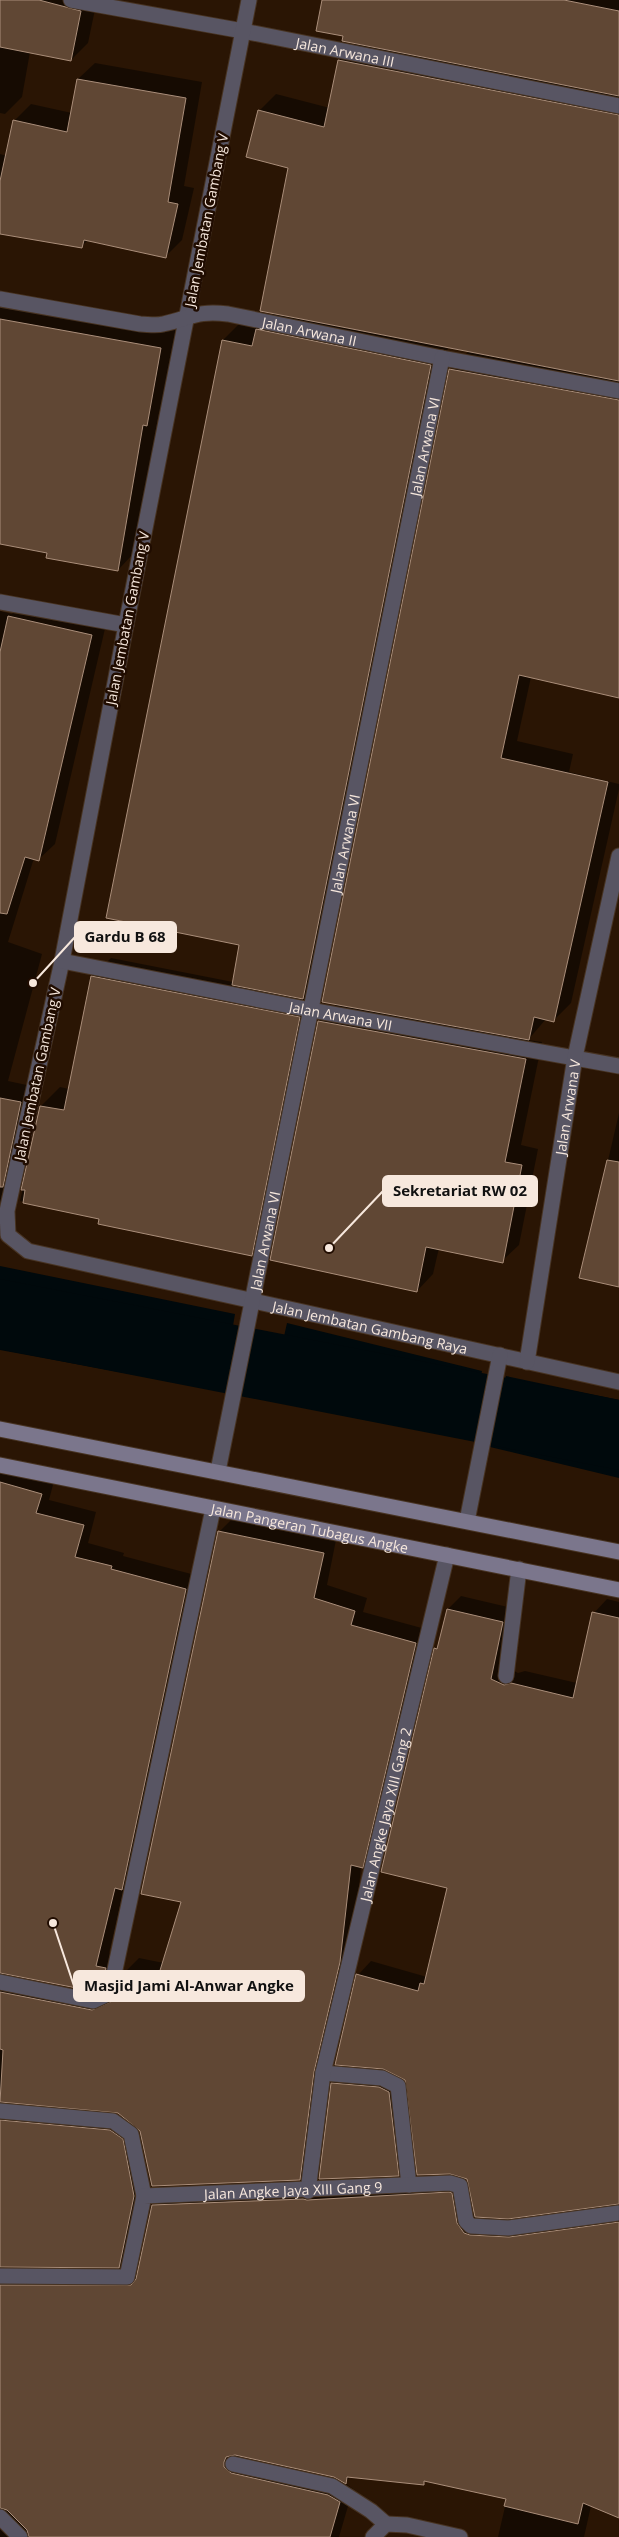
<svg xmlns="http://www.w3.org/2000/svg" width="619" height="2537" viewBox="0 0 619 2537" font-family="'Open Sans',sans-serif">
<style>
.water{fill:#00090c}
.shadow{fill:#0007;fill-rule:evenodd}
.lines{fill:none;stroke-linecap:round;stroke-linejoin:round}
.river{stroke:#00090c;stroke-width:69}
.building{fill:#604734;stroke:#aa8e7a}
.lane-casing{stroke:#473322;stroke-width:17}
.street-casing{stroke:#473322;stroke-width:17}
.secondary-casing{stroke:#473322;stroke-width:17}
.lane{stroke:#585563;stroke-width:15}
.street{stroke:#585563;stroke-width:15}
.secondary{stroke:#7b768c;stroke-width:15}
.labels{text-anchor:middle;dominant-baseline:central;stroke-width:5;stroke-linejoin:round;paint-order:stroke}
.street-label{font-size:14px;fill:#f7e8dd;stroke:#200c00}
.leader{fill:none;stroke:#f7e8dd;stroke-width:2}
.callout-dot{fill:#f7e8dd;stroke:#200c00;stroke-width:2}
.callout{fill:#f7e8dd;stroke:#f7e8dd;stroke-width:2}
.callout-label{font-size:15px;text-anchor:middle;font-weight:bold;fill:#111}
</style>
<rect width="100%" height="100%" fill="#2a1504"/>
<path class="water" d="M 0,1266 L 235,1314 L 222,1391 L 0,1350 Z
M 287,1323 L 482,1371 L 468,1436 L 270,1399 Z
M 506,1376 L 619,1400 L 619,1478 L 490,1447 Z"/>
<path class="shadow" d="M 0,0 L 97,0 L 88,43 L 71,60 L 30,52 L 22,97 L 5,114 L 0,113 Z
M 323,0 L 619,0 L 619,696 L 531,677 L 517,741 L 573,754 L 569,772 L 619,784 L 619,789 L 571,1003 L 554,1020 L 546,1019 L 528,1040 L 542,1042 L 521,1145 L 538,1149 L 519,1245 L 502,1261 L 439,1248 L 433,1274 L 417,1291 L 319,1021 L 337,1004 L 451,370 L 469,351 L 448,347 L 321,980 L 305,996 L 318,998 L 271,1235 L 251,1254 L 20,1201 L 41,1106 L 60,1087 L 69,1089 L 92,977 L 111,958 L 233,982 L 240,944 L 223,340 L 240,323 L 260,327 L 274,313 L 290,167 L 259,111 L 276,94 L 330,108 L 339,60 L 356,43 L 344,35 Z
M 95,63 L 202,82 L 184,186 L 194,188 L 182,240 L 165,257 L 88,240 L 82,246 L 0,233 L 0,154 L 7,156 L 14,121 L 31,104 L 72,113 L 78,79 Z
M 0,298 L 178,330 L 164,407 L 159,412 L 135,552 L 118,570 L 0,543 Z
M 25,601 L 107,620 L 55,844 L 39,859 L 34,858 L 8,942 L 42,954 L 8,1081 L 36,1087 L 15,1181 L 2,1194 L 0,1205 L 0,611 L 12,614 Z
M 619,1113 L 619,1286 L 581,1277 Z
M 0,1465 L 54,1481 L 49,1500 L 96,1512 L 88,1543 L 124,1553 L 123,1556 L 199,1576 L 135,1875 L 125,1885 L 109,1953 L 118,1955 L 115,1972 L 101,1985 L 5,1972 L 12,1978 L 106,1998 L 120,1991 L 125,1972 L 139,1958 L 164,1963 L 183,1902 L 219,1532 L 232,1519 L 336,1540 L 327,1585 L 367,1598 L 363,1612 L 429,1630 L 375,1853 L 361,1867 L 353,1948 L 313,2165 L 299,2179 L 141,2131 L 135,2126 L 147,2182 L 132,2253 L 119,2266 L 4,2265 L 5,2268 L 13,2273 L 139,2273 L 153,2206 L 166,2192 L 463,2180 L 470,2210 L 478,2220 L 484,2223 L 619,2212 L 619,2517 L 591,2506 L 584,2537 L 498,2537 L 507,2498 L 426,2480 L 423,2484 L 351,2476 L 345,2482 L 334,2476 L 237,2454 L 244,2460 L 345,2483 L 353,2489 L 339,2537 L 0,2537 ZM 6,2102 L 119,2112 L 125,2118 L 12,2108 Z
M 461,1596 L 516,1609 L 503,1665 L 518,1673 L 525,1671 L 577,1683 L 594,1613 L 607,1599 L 619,1602 L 619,2203 L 468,2178 L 407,2079 L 401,2077 L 411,2162 L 398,2175 L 332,2084 L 345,2071 L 398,2075 L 358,1975 L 371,1961 L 427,1977 L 448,1887 L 436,1649 L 440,1644 L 448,1609 Z"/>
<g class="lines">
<path class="river" d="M 0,1314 L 619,1435"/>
</g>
<path class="building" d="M 0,0 L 39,0 L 81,11 L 71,61 L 0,47 Z
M 322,0 L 564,0 L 619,11 L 619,96 L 342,41 L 343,36 L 316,31 Z
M 338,60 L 619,115 L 619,381 L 260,311 L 288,168 L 246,157 L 258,110 L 324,127 Z
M 77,79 L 186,98 L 168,202 L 178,204 L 166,258 L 84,240 L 82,248 L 0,234 L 0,181 L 13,120 L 67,132 Z
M 0,319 L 161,348 L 147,426 L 143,425 L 118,571 L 46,558 L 47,553 L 0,544 Z
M 256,329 L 431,365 L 303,999 L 232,985 L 239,945 L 106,918 L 222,340 L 252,346 Z
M 449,369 L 619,400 L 619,698 L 519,675 L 501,758 L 608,782 L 554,1022 L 534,1017 L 529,1040 L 322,1002 Z
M 8,616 L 92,635 L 39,861 L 25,857 L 7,914 L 0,913 L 0,652 Z
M 91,976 L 300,1017 L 252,1256 L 98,1224 L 99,1219 L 23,1203 L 25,1190 L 21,1190 L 40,1106 L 64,1110 Z
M 318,1021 L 526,1059 L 505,1162 L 522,1165 L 503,1263 L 426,1247 L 417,1292 L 270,1260 Z
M 0,1098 L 21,1102 L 3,1187 L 0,1187 Z
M 607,1160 L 619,1162 L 619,1287 L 579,1278 Z
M 0,1482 L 42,1494 L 36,1513 L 84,1525 L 75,1557 L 112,1566 L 111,1569 L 186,1589 L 122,1890 L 115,1888 L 96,1966 L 106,1968 L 102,1986 L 92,1991 L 0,1973 Z
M 218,1531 L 324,1553 L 314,1598 L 355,1611 L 351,1625 L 416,1643 L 363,1868 L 351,1865 L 340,1962 L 314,2072 L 300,2180 L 152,2186 L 140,2131 L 118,2113 L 0,2102 L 3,2050 L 0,2049 L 0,1992 L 92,2010 L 117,1999 L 124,1971 L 158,1977 L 181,1902 L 141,1894 Z
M 447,1609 L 503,1622 L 491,1679 L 504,1685 L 511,1683 L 573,1698 L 592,1612 L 619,1618 L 619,2204 L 508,2219 L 475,2217 L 467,2179 L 450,2174 L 417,2175 L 405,2080 L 383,2069 L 335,2065 L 356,1974 L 418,1991 L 420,1983 L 424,1984 L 447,1888 L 381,1872 L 434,1648 L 437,1649 Z
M 331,2083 L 379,2087 L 389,2092 L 399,2176 L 319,2179 Z
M 0,2120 L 110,2130 L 123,2139 L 134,2196 L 119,2268 L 0,2267 Z
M 449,2192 L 452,2193 L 457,2223 L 464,2233 L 470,2235 L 509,2237 L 619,2222 L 619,2518 L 583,2503 L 578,2524 L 504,2506 L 506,2499 L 424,2481 L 424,2485 L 347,2477 L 346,2484 L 334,2477 L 235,2455 L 226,2457 L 224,2462 L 224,2467 L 231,2473 L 328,2495 L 340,2502 L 330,2537 L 29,2537 L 27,2530 L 7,2510 L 0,2508 L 0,2285 L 131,2285 L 136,2279 L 152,2205 L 303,2199 L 307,2200 Z"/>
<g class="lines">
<defs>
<path id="lane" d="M 506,1676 L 519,1569"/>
<g id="street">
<path id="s1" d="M 71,0 L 243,31 L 619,106"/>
<path id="s2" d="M 249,0 L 126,625 L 62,961 L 7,1211 L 8,1235 L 28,1251 L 619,1382"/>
<path id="s3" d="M 0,299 L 140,324 C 147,324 156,326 163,324 C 191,318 197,310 228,314 L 442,358 L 619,391"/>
<path d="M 0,602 L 126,625"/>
<path id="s4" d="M 62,961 L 311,1010 L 619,1066"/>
<path id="s5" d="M 527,1362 L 575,1057 L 619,856"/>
<path id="s6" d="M 218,1471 L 442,358"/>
<path d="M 467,1521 L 500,1355"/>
<path d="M 0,1982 L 93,2001 L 110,1993 L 213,1509"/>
<path d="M 323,2073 L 382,2078 L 398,2086 L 409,2185"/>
<path d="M 0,2111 L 113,2121 L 131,2134 L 144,2196"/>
<path id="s7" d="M 308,2191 L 323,2073 L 447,1555"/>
<path id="s8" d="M 0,2276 L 127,2277 L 144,2196 L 450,2183 L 460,2186 L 466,2221 L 471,2226 L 508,2228 L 619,2213"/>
<path d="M 233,2464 L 332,2486 L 371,2511 L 386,2524"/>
<path d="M 0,2517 L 20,2537"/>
<path d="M 373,2537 L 386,2524 L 407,2525 L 460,2537"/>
</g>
<g id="secondary">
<path d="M 0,1429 L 619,1552"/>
<path id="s9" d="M 0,1465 L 619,1590"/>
</g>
</defs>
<use href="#lane" class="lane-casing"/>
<use href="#street" class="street-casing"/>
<use href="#secondary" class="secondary-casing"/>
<use href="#lane" class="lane"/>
<use href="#street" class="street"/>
<use href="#secondary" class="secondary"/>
</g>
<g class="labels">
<g class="street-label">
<text stroke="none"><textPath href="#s1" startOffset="279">Jalan Arwana III</textPath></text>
<text transform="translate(206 220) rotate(-79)">Jalan Jembatan Gambang V</text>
<text stroke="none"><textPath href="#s3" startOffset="315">Jalan Arwana II</textPath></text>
<text stroke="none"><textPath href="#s6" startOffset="1045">Jalan Arwana VI</textPath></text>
<text transform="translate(127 618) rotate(-79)">Jalan Jembatan Gambang V</text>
<text stroke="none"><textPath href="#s6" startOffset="640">Jalan Arwana VI</textPath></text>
<text stroke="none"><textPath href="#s4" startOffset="284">Jalan Arwana VII</textPath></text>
<text transform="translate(37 1074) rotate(-78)">Jalan Jembatan Gambang V</text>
<text stroke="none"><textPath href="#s5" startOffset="258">Jalan Arwana V</textPath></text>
<text stroke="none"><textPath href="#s6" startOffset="235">Jalan Arwana VI</textPath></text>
<text stroke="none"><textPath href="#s2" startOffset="1635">Jalan Jembatan Gambang Raya</textPath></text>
<text stroke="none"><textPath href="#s9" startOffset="316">Jalan Pangeran Tubagus Angke</textPath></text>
<text stroke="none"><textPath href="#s7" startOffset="385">Jalan Angke Jaya XIII Gang 2</textPath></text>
<text stroke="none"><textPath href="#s8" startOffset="359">Jalan Angke Jaya XIII Gang 9</textPath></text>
</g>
</g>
<path class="leader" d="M33 983L75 937M329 1248L383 1191M53 1923L74 1986"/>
<g class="callout-dot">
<circle cx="33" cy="983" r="5"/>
<circle cx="329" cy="1248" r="5"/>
<circle cx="53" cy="1923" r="5"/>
</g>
<g class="callout">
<rect x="75" y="922" width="101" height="30" rx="5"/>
<rect x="383" y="1176" width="154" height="30" rx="5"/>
<rect x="74" y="1971" width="230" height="30" rx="5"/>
</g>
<g class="callout-label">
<text x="125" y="942">Gardu B 68</text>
<text x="460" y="1196">Sekretariat RW 02</text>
<text x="189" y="1991">Masjid Jami Al-Anwar Angke</text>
</g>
</svg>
